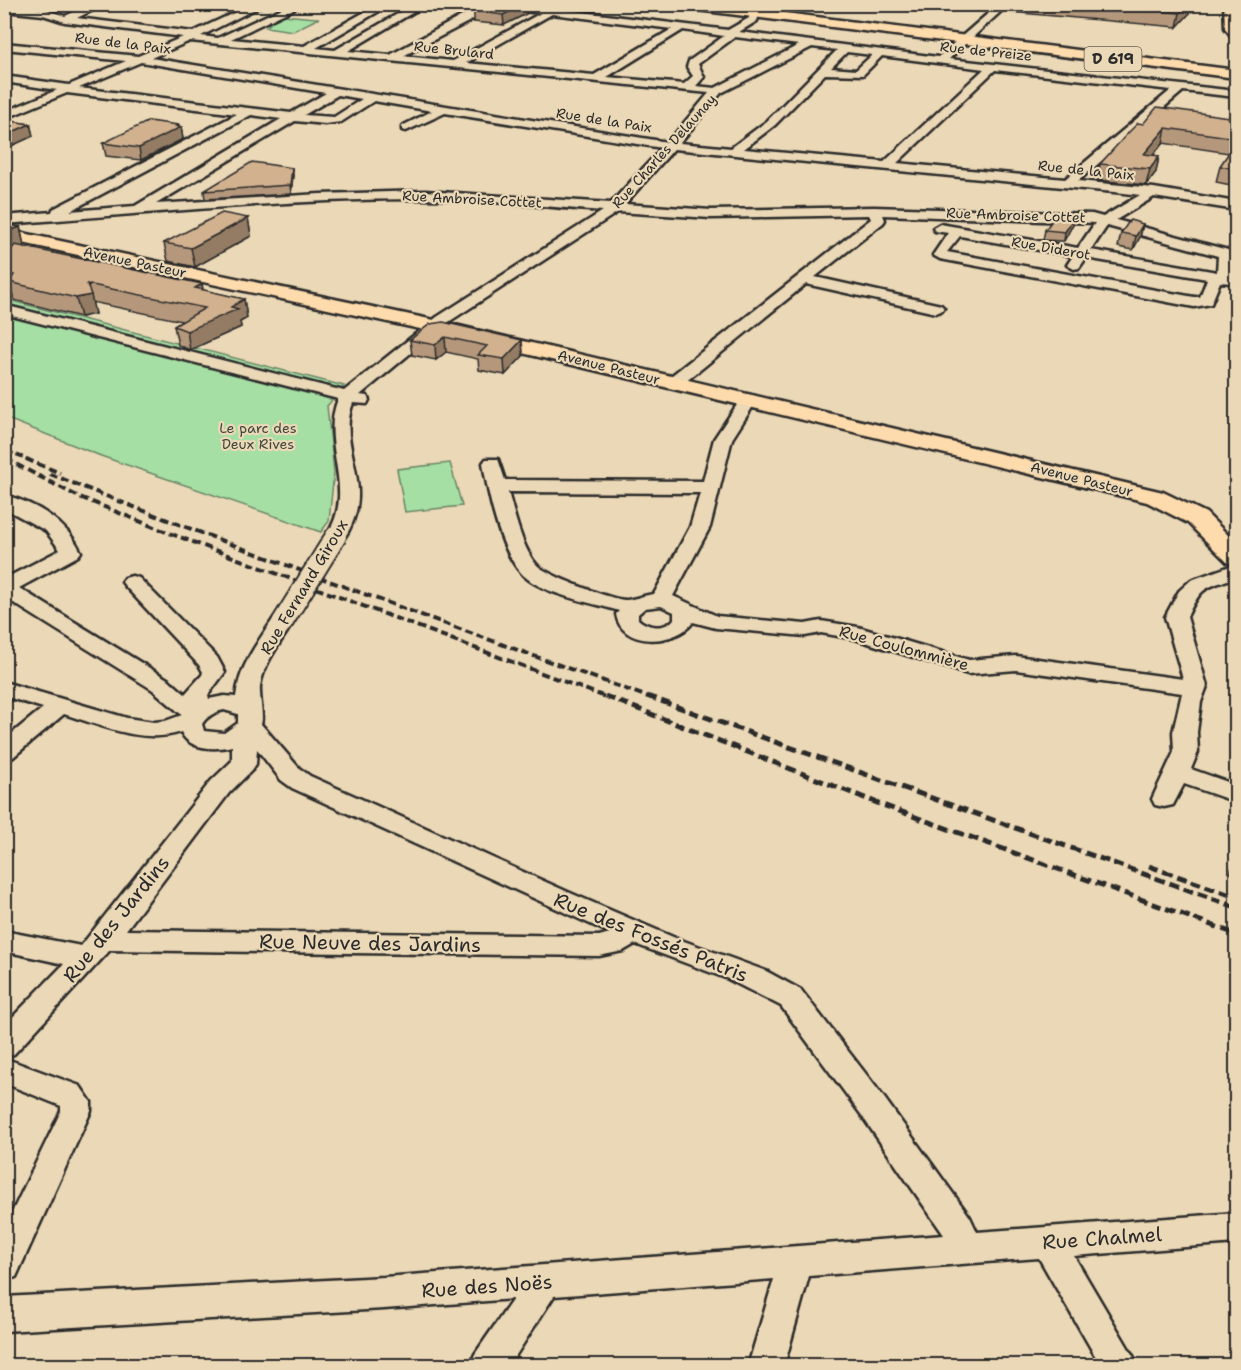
<svg xmlns="http://www.w3.org/2000/svg" width="1241" height="1370" viewBox="0 0 1241 1370" font-family="'Shantell Sans',sans-serif">
<style>
.green{fill:#a6dfa3;stroke:#688567;stroke-width:1.5}
.lines{fill:none;stroke-linecap:round;stroke-linejoin:round}
.minor-casing{stroke:#2b2b2b;stroke-width:5}
.major-casing{stroke:#2b2b2b;stroke-width:5}
.minor{fill:#ebd8b6;fill-rule:evenodd}
.major{fill:#fedbac;fill-rule:evenodd}
.rail-far2{stroke:#2b2b2b;stroke-width:3;stroke-dasharray:7 3;stroke-linecap:butt}
.rail-far1{stroke:#2b2b2b;stroke-width:4;stroke-dasharray:8 4;stroke-linecap:butt}
.rail{stroke:#2b2b2b;stroke-width:5;stroke-dasharray:10 5;stroke-linecap:butt}
.minor-bridge-casing{stroke:#2b2b2b;stroke-width:24;stroke-linecap:butt}
.minor-bridge{stroke:#ebd8b6;stroke-width:20}
.wall{fill:#b5987b;stroke:#2b2b2b;stroke-width:1.5}
.shaded-wall{fill:#937c64;stroke:#2b2b2b;stroke-width:1.5}
.building{fill:#d2b18f;stroke:#2b2b2b;stroke-width:1.5}
.labels{text-anchor:middle;dominant-baseline:central;stroke-width:4.5;stroke-linejoin:round;paint-order:stroke}
.far-street-label{font-size:14px;fill:#2b2b2b;stroke:#ebd8b6}
.far-park-label{font-size:14px;fill:#3d463d;stroke:#ebd8b6}
.shield{fill:#ebd8b6;stroke:#655f55;stroke-width:1.5}
.shield-label{font-size:15px;font-weight:bold;fill:#2b2b2b}
.street-label{font-size:16px;fill:#2b2b2b;stroke:#ebd8b6}
.near-street-label{font-size:20px;fill:#2b2b2b;stroke:#ebd8b6}
</style>
<rect width="100%" height="100%" fill="#ebd8b6"/>
<filter id="ink" filterUnits="userSpaceOnUse"><feTurbulence type="fractalNoise" baseFrequency=".0167" numOctaves="2"/><feDisplacementMap in="SourceGraphic" scale="12" xChannelSelector="R" yChannelSelector="G"/><feConvolveMatrix kernelMatrix="1 2 1 2 8 2 1 2 1" color-interpolation-filters="sRGB"/></filter>
<g filter="url(#ink)">
<path class="green" d="M 283,15 L 315,18 L 319,18 L 293,31 L 266,27 L 270,24 L 265,23 Z
M 4,299 L 344,386 L 327,406 L 334,472 L 329,521 L 321,532 L 101,456 L 5,418 Z
M 450,463 L 462,506 L 405,512 L 397,469 Z"/>
<g class="lines">
<defs>
<path id="minor" d="M 92,4 L 105,4 L 77,18 L 193,32 L 253,4 L 265,4 L 201,36 L 218,38 L 291,4 L 304,4 L 231,39 L 304,46 L 379,4 L 391,4 L 316,48 L 335,50 L 415,4 L 427,4 L 348,51 L 390,55 L 484,4 L 517,4 L 728,30 L 749,18 L 750,10 L 756,4 L 767,4 L 760,11 L 757,21 L 739,32 L 938,57 L 999,4 L 1009,4 L 949,59 L 1236,91 L 1236,97 L 1183,91 L 1078,181 L 1154,188 L 1236,202 L 1236,210 L 1154,197 L 1116,220 L 1228,250 L 1233,257 L 1231,275 L 1235,276 L 1236,280 L 1230,283 L 1220,282 L 1211,304 L 1194,307 L 940,259 L 933,255 L 948,233 L 935,231 L 933,228 L 940,224 L 1078,248 L 1095,223 L 883,215 L 885,220 L 883,223 L 815,277 L 941,305 L 944,308 L 941,311 L 936,313 L 806,284 L 679,387 L 667,387 L 665,383 L 667,379 L 871,219 L 869,215 L 711,218 L 618,212 L 447,323 L 360,395 L 367,396 L 369,400 L 367,404 L 353,403 C 335,449 380,486 343,540 L 329,540 L 326,536 C 358,490 319,445 338,399 L 4,314 L 4,305 L 344,391 L 437,317 L 603,211 C 543,207 482,199 422,199 C 282,199 143,214 4,224 L 4,216 L 52,212 L 53,209 L 237,114 L 67,93 L 4,119 L 4,112 L 57,90 L 4,82 L 4,76 L 69,85 L 126,61 L 4,49 L 4,43 L 138,56 L 183,37 L 65,22 L 43,15 L 4,11 L 4,5 L 44,9 L 65,16 ZM 495,8 L 541,13 L 453,61 L 403,56 ZM 552,14 L 672,29 L 594,75 L 466,63 ZM 683,30 L 724,36 L 689,61 L 687,67 L 693,76 L 684,84 L 607,77 ZM 735,37 L 799,45 L 715,88 L 696,86 L 704,77 L 698,64 ZM 190,41 L 709,93 L 668,142 L 655,140 L 151,58 ZM 812,47 L 837,50 L 767,121 L 731,148 L 680,143 L 721,93 ZM 847,52 L 872,55 L 856,70 L 831,68 ZM 882,56 L 984,69 L 884,162 L 744,149 L 775,125 L 825,74 L 863,75 ZM 141,62 L 326,93 L 291,113 L 79,88 ZM 995,70 L 1171,90 L 1065,179 L 897,163 ZM 338,95 L 362,99 L 334,117 L 304,115 ZM 374,101 L 432,111 L 402,126 L 402,130 L 406,131 L 445,113 L 662,148 L 611,203 L 425,191 L 320,194 L 156,204 L 295,121 L 325,124 L 341,122 ZM 251,115 L 281,119 L 135,206 L 70,211 ZM 674,149 L 1124,193 L 1140,195 L 1103,217 L 1092,214 L 874,207 L 711,210 L 625,204 ZM 1107,226 L 1218,256 L 1217,272 L 1091,250 ZM 960,236 L 1073,256 L 1067,265 L 1074,269 L 1079,268 L 1086,258 L 1207,279 L 1200,297 L 1194,297 L 947,252 Z
M 749,395 L 755,396 L 757,400 L 732,439 L 710,527 L 673,596 L 717,616 L 805,624 L 821,621 L 858,627 L 969,660 L 1016,656 L 1183,679 L 1165,617 L 1179,591 L 1191,580 L 1236,564 L 1236,577 C 1204,589 1202,585 1187,617 L 1207,686 L 1201,702 L 1197,732 L 1198,752 L 1191,769 L 1236,785 L 1236,802 L 1184,784 L 1173,805 L 1164,807 L 1155,805 L 1152,799 L 1174,752 L 1173,732 L 1182,693 L 1016,670 L 968,674 L 855,639 L 821,633 L 805,636 L 716,628 L 693,622 C 677,645 621,649 616,614 L 619,611 C 591,602 544,595 523,575 C 500,552 488,493 483,463 L 486,459 L 498,459 L 505,480 L 703,481 L 714,439 L 743,396 ZM 508,492 L 700,493 L 690,527 L 654,594 C 645,595 635,599 627,600 C 614,601 546,575 537,565 C 522,549 514,512 508,492 ZM 661,606 L 674,612 L 674,619 C 665,630 648,628 638,619 L 638,614 L 645,608 Z
M 4,495 C 36,503 67,522 81,552 L 78,556 L 19,588 L 169,680 L 185,694 L 202,675 L 203,672 L 199,665 L 125,586 L 122,582 L 125,578 L 132,576 L 139,578 L 217,657 L 225,672 L 208,695 L 209,699 L 224,696 L 236,697 C 239,667 257,643 274,618 L 282,617 L 290,618 L 293,623 C 280,643 264,663 260,686 C 259,697 264,717 261,724 L 299,768 L 310,776 L 568,892 L 673,937 L 766,971 L 801,990 L 882,1095 L 970,1217 L 977,1232 L 1236,1213 L 1236,1243 L 1074,1256 L 1139,1366 L 1101,1366 L 1039,1258 L 809,1276 L 784,1366 L 748,1366 L 774,1279 L 554,1296 L 509,1366 L 470,1366 L 475,1354 L 513,1299 L 384,1309 L 4,1331 L 4,1297 L 384,1277 L 944,1235 L 860,1113 L 781,1006 L 728,979 L 635,944 L 623,951 L 599,956 L 110,950 L 14,1054 L 4,1058 L 4,1026 L 64,964 L 4,951 L 4,931 L 81,946 L 211,781 L 232,761 L 232,746 C 215,750 189,750 181,732 C 144,745 100,725 64,714 L 12,758 L 4,761 L 4,740 L 43,708 L 4,696 L 4,682 L 127,718 L 154,722 L 165,721 L 182,715 L 153,690 L 4,597 L 4,579 L 60,550 L 46,531 L 4,508 ZM 224,710 L 238,714 L 238,723 L 224,733 L 204,731 L 202,724 C 207,716 215,712 224,710 ZM 257,749 L 281,780 L 292,788 L 610,933 L 599,936 L 126,930 L 229,793 L 252,770 L 256,764 Z
M 4,1058 L 80,1086 L 91,1102 L 91,1111 L 16,1277 L 4,1281 L 4,1229 L 61,1111 L 61,1106 L 4,1083 Z"/>
<path id="major" d="M 676,4 L 713,4 L 1236,70 L 1236,78 L 681,8 Z
M 1224,4 L 1236,4 L 1236,38 L 1232,37 L 1225,28 Z
M 4,229 L 434,320 L 1163,492 L 1206,513 L 1236,543 L 1236,564 L 1227,562 L 1188,523 L 1147,502 L 434,332 L 4,239 Z"/>
</defs>
<use href="#minor" class="minor-casing"/>
<use href="#major" class="major-casing"/>
<use href="#minor" class="minor"/>
<use href="#major" class="major"/>
<path class="rail-far2" d="M 7,451 L 30,460
M 4,458 L 8,460"/>
<path class="rail-far1" d="M 6,459 L 77,496 L 169,533 L 608,698
M 26,459 L 60,473
M 50,474 C 249,553 450,626 651,698"/>
<path class="rail" d="M 605,696 L 880,804 L 1236,934
M 647,696 L 1236,907
M 1149,866 L 1236,897"/>
<defs>
<path id="minor-bridge" d="M 282,623 L 336,536"/>
</defs>
<use href="#minor-bridge" class="minor-bridge-casing"/>
<use href="#minor-bridge" class="minor-bridge"/>
</g>
<path class="wall" d="M 488,4 L 526,4 L 526,14 L 504,25 L 474,22 L 474,11 Z
M 1009,4 L 1191,4 L 1189,14 L 1177,27 L 1008,12 Z
M 1236,118 L 1236,186 L 1216,182 L 1220,166 L 1229,153 L 1163,143 L 1153,155 L 1159,156 L 1156,172 L 1146,185 L 1097,180 L 1100,164 L 1143,124 Z
M 4,120 L 30,124 L 33,136 L 9,147 L 4,146 Z
M 178,125 L 179,126 L 181,127 L 183,139 L 141,160 L 106,156 L 103,143 Z
M 292,168 L 293,175 L 291,194 L 205,199 L 204,191 Z
M 1075,215 L 1073,224 L 1064,241 L 1043,240 L 1045,230 Z
M 248,218 L 251,236 L 195,267 L 168,261 L 164,243 Z
M 1143,224 L 1140,237 L 1133,250 L 1118,247 L 1121,233 Z
M 20,227 L 24,246 L 22,247 L 202,284 L 203,290 L 244,299 L 247,318 L 240,322 L 241,327 L 190,350 L 178,345 L 174,326 L 182,321 L 92,302 L 95,314 L 81,317 L 14,300 L 12,292 L 9,291 L 4,275 L 4,269 Z
M 430,324 L 522,340 L 523,356 L 505,375 L 479,370 L 478,359 L 446,352 L 436,360 L 412,355 L 410,340 Z
M 1236,855 L 1236,876 L 1230,873 Z"/>
<path class="shaded-wall" d="M 524,4 L 526,4 L 526,14 L 504,25 L 503,15 Z
M 1188,4 L 1191,4 L 1189,14 L 1177,27 L 1180,13 Z
M 30,124 L 33,136 L 9,147 L 6,135 Z
M 178,125 L 179,128 L 181,127 L 183,139 L 141,160 L 139,148 Z
M 1166,128 L 1163,143 L 1141,170 L 1144,154 Z
M 1159,156 L 1156,172 L 1146,185 L 1150,169 Z
M 292,168 L 293,175 L 291,194 L 290,185 Z
M 1075,215 L 1073,224 L 1064,241 L 1065,232 Z
M 248,218 L 251,236 L 195,267 L 191,248 Z
M 1143,224 L 1140,237 L 1133,250 L 1136,236 Z
M 20,227 L 24,246 L 4,254 L 4,233 Z
M 202,284 L 205,303 L 195,288 Z
M 91,295 L 95,314 L 81,317 L 76,298 Z
M 244,299 L 247,318 L 240,322 L 241,327 L 190,350 L 187,331 Z
M 445,337 L 446,352 L 436,360 L 435,345 Z
M 522,340 L 523,356 L 505,375 L 504,359 Z"/>
<path class="building" d="M 488,4 L 524,4 L 503,15 L 474,11 Z
M 1079,4 L 1188,4 L 1180,13 Z
M 1157,107 L 1236,118 L 1236,138 L 1166,128 L 1144,154 L 1159,156 L 1150,169 L 1100,164 L 1128,133 L 1138,123 L 1143,124 Z
M 4,120 L 30,124 L 6,135 L 4,134 Z
M 149,121 L 178,125 L 176,126 L 181,127 L 139,148 L 103,143 Z
M 1236,142 L 1236,169 L 1220,166 Z
M 252,162 L 292,168 L 290,185 L 204,191 Z
M 222,213 L 248,218 L 191,248 L 164,243 Z
M 1056,215 L 1075,215 L 1065,232 L 1045,230 Z
M 1130,220 L 1143,224 L 1136,236 L 1121,233 Z
M 4,224 L 20,227 L 4,233 Z
M 15,245 L 202,284 L 195,288 L 244,299 L 231,307 L 238,309 L 187,331 L 174,326 L 205,308 L 87,284 L 91,295 L 76,298 L 9,282 L 14,275 L 4,273 L 4,269 L 7,255 Z
M 443,322 L 522,340 L 504,359 L 478,355 L 487,346 L 445,337 L 435,345 L 410,340 L 430,324 Z"/>
</g>
<g class="labels">
<g class="far-street-label">
<text transform="translate(123 43) rotate(7)">Rue de la Paix</text>
<text transform="translate(454 50) rotate(6)">Rue Brulard</text>
<text transform="translate(986 51) rotate(6)">Rue de Preize</text>
<text transform="translate(604 120) rotate(9)">Rue de la Paix</text>
<text transform="translate(664 151) rotate(-48)">Rue Charles Delaunay</text>
<text transform="translate(1086 170) rotate(6)">Rue de la Paix</text>
<text transform="translate(472 199) rotate(3)">Rue Ambroise Cottet</text>
<text transform="translate(1016 215) rotate(2)">Rue Ambroise Cottet</text>
<text transform="translate(1051 248) rotate(10)">Rue Diderot</text>
<text transform="translate(135 262) rotate(12)">Avenue Pasteur</text>
<text transform="translate(609 367) rotate(14)">Avenue Pasteur</text>
<text transform="translate(1082 479) rotate(14)">Avenue Pasteur</text>
</g>
<g class="far-park-label">
<text x="258" y="428">Le parc des<tspan x="258" dy="16">Deux Rives</tspan></text>
</g>
<rect class="shield" x="1084.5" y="47" width="57" height="24" rx="4.5"/>
<g class="shield-label">
<text x="1113" y="59">D 619</text>
</g>
<g class="street-label">
<text transform="translate(304 587) rotate(-59)">Rue Fernand Giroux</text>
<text transform="translate(904 648) rotate(15)">Rue Coulommière</text>
</g>
<g class="near-street-label">
<text transform="translate(116 919) rotate(-51)">Rue des Jardins</text>
<text transform="translate(651 937) rotate(22)">Rue des Fossés Patris</text>
<text transform="translate(370 943) rotate(1)">Rue Neuve des Jardins</text>
<text transform="translate(1102 1238) rotate(-4)">Rue Chalmel</text>
<text transform="translate(487 1286) rotate(-4)">Rue des Noës</text>
</g>
</g>
<rect width="1241" height="1370" fill="none" stroke="#ebd8b6" stroke-width="24"/>
<rect x="12" y="12" width="1217" height="1346" fill="none" stroke="#2b2b2b" stroke-width="2" filter="url(#ink)"/>
</svg>
